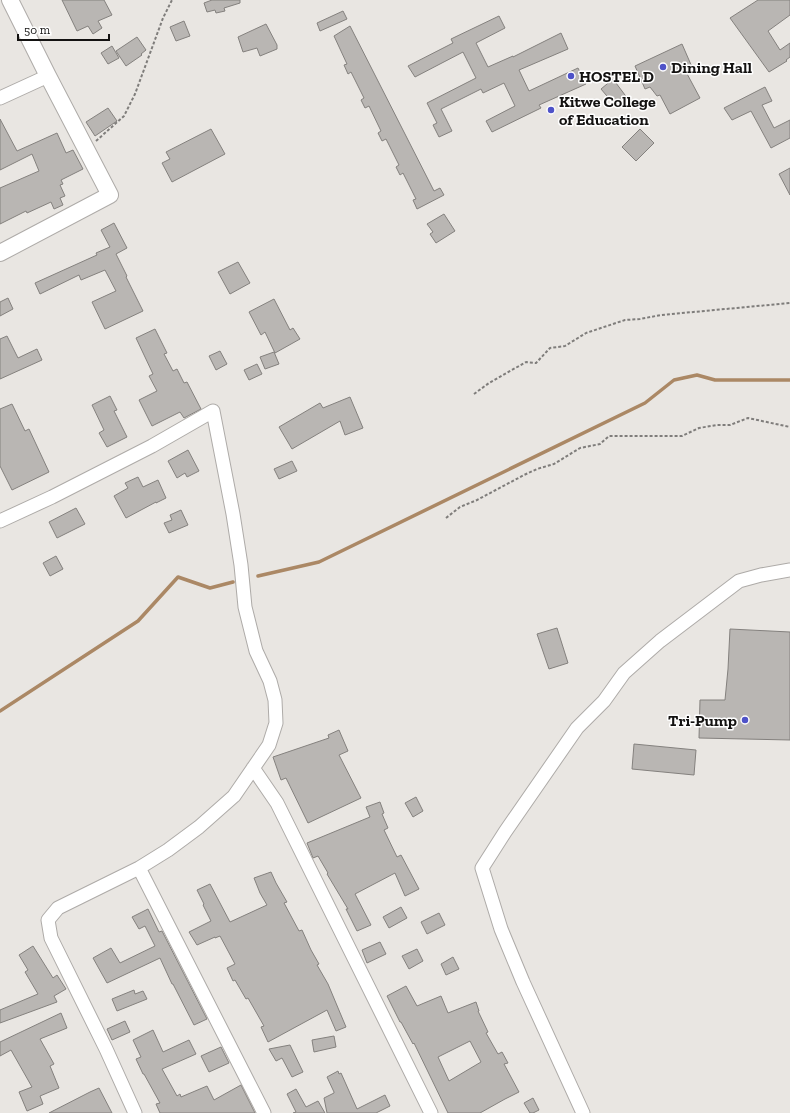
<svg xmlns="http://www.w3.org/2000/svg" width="790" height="1113" viewBox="0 0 790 1113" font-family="'Zilla Slab',serif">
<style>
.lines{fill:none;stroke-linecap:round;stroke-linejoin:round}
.stream{stroke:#ab8865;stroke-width:3.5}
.building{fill:#b9b6b3;stroke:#84817e;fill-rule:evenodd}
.minor-casing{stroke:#aeaba8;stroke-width:15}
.tertiary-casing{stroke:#aeaba8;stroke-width:18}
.path{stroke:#7f7d7b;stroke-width:2;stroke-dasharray:3 2;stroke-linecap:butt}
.minor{stroke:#fff;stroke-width:13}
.tertiary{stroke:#fff;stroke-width:16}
.poi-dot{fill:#4e52c8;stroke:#fff;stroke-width:1.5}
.labels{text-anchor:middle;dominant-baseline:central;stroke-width:3;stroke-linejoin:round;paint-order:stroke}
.poi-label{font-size:16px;font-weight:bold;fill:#131211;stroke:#fff;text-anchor:start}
</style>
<rect width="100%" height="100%" fill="#e9e6e2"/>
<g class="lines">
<path class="stream" d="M 258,576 L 319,562 L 645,403 L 674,380 L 697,375 L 715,380 L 790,380
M 0,711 L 138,621 L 178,577 L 210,588 L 233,582"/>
</g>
<path class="building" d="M 62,0 L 104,0 L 112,15 L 98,21 L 102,28 L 93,34 L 88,26 L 77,31 Z
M 212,0 L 240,0 L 240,3 L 224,8 L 225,11 L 216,13 L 215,10 L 207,12 L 204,3 Z
M 758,0 L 790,0 L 790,15 L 768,31 L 780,50 L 790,43 L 790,57 L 786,60 L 787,61 L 769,72 L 730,18 Z
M 343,11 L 347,19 L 320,31 L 317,23 Z
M 499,16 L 505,28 L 476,43 L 488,67 L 513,56 L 513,57 L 561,33 L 568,49 L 519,70 L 529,91 L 578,68 L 586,84 L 539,105 L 541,108 L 492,132 L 486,121 L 515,106 L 504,83 L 483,93 L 481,89 L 441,109 L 452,131 L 439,137 L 433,125 L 437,123 L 427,103 L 476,78 L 463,52 L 415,77 L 408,66 L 453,43 L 451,39 Z
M 184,21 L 190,36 L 176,41 L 170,27 Z
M 266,24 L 277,45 L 277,49 L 260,56 L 257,48 L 243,52 L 238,37 Z
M 350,26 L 434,191 L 440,188 L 444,195 L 417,209 L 413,200 L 416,199 L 403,173 L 400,175 L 396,167 L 399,165 L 386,139 L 382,141 L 378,133 L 381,131 L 369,106 L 365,108 L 361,100 L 364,98 L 351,72 L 348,74 L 344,65 L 347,64 L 334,36 Z
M 137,37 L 146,50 L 141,54 L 142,55 L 126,66 L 116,51 Z
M 682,44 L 692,67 L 685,70 L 700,98 L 670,114 L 660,95 L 657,96 L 650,87 L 645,89 L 635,66 Z
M 112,46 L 119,58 L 108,64 L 101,53 Z
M 613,79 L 628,99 L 617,108 L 601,89 Z
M 765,87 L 772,101 L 762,105 L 774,128 L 790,120 L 790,138 L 771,148 L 751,111 L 732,120 L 724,108 Z
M 108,108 L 117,121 L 95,136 L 86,122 Z
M 0,119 L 17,151 L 57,133 L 66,153 L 73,150 L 83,169 L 61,180 L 63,184 L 60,185 L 65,196 L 60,198 L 63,205 L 54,209 L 51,202 L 27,213 L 26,211 L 0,224 L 0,188 L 39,171 L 32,154 L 0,170 Z
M 211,129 L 225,154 L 172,182 L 162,163 L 170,159 L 166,152 Z
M 640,129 L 654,143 L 636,161 L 622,147 Z
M 790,168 L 790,195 L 779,174 Z
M 444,214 L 455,231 L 436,243 L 430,234 L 433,232 L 427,224 Z
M 114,223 L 127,248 L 116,254 L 127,276 L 126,277 L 143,311 L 105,329 L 92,302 L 116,291 L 105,270 L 81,280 L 79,275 L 40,294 L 35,283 L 97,255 L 96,253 L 110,247 L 101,230 Z
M 238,262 L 250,283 L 230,294 L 218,272 Z
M 8,298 L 13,309 L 0,316 L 0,302 Z
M 274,299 L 290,330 L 293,328 L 300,339 L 275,353 L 265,332 L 261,335 L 249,312 Z
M 155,329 L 167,353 L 164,354 L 173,371 L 177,369 L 184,383 L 187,382 L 201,409 L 184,418 L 180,412 L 152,426 L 139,400 L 157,391 L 149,376 L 153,374 L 136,338 Z
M 7,336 L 18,358 L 37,349 L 42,360 L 0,379 L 0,339 Z
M 220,351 L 227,364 L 216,370 L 209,356 Z
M 274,352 L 279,364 L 265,369 L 260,357 Z
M 257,364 L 262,374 L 249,380 L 244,370 Z
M 110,396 L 117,410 L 114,411 L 127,437 L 107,447 L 99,433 L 104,430 L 92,405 Z
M 350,397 L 363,428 L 345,435 L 340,421 L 292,449 L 279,427 L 320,403 L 323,408 Z
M 12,404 L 25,431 L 29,429 L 49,472 L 12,490 L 0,466 L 0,409 Z
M 188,450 L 199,471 L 187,477 L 185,473 L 177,478 L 168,461 Z
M 292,461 L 297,471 L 279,479 L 274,469 Z
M 138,477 L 143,487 L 158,480 L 166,498 L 156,503 L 156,502 L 126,518 L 114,496 L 128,488 L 125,483 Z
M 76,508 L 85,524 L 57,538 L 49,522 Z
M 181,510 L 188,525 L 169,533 L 164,523 L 172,520 L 170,515 Z
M 56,556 L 63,569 L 50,576 L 43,563 Z
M 557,628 L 568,663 L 549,669 L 537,634 Z
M 730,629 L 790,632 L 790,740 L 699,738 L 700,700 L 725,700 L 728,669 Z
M 339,730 L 348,751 L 339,755 L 361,798 L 308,823 L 286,778 L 281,780 L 273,757 L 329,738 L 328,735 Z
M 634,744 L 696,750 L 694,775 L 632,769 Z
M 416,797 L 423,811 L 413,817 L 405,803 Z
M 380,802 L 384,813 L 382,814 L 388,828 L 384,830 L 397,857 L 401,855 L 419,889 L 405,896 L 395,873 L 355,894 L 371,925 L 357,931 L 346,909 L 348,909 L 327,874 L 328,873 L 318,856 L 313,858 L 307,843 L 370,817 L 366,807 Z
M 271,872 L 276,883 L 287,902 L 284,903 L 299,931 L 302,930 L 311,950 L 319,964 L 317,965 L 328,984 L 346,1027 L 336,1031 L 327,1010 L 268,1042 L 261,1027 L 264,1026 L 248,998 L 246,999 L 235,980 L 233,981 L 227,968 L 235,964 L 220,936 L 215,938 L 215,937 L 197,945 L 189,932 L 211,921 L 203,905 L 204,904 L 197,890 L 210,884 L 230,922 L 267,905 L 260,893 L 254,878 Z
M 401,907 L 407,918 L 389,928 L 383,917 Z
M 148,909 L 159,932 L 162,931 L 207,1019 L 194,1025 L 173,984 L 172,984 L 160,958 L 107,983 L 93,958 L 111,948 L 120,963 L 155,946 L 145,926 L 139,929 L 132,917 Z
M 439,913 L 445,925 L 427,934 L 421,922 Z
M 380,942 L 386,954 L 367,963 L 362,950 Z
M 33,946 L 53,978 L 57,975 L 66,989 L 54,996 L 57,1002 L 0,1023 L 0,1010 L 38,994 L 25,972 L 28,970 L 19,955 Z
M 417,949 L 423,961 L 409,969 L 402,956 Z
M 453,957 L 459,969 L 446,975 L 441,964 Z
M 406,986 L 417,1006 L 441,996 L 448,1013 L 476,1002 L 479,1011 L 478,1011 L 488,1032 L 486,1033 L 498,1054 L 502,1052 L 508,1063 L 504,1064 L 519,1092 L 505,1099 L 480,1113 L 448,1113 L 414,1043 L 413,1044 L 401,1022 L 400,1022 L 387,996 ZM 470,1041 L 481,1062 L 449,1081 L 438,1057 Z
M 134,990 L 135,994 L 143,991 L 147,999 L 117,1011 L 112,999 Z
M 61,1013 L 67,1028 L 40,1039 L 54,1064 L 50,1066 L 59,1088 L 40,1096 L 43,1104 L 27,1111 L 19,1092 L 32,1087 L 11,1050 L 0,1056 L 0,1042 Z
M 125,1021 L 130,1032 L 112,1040 L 107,1029 Z
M 153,1030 L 163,1052 L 189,1040 L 196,1054 L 162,1069 L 177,1096 L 180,1094 L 181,1097 L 207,1086 L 214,1100 L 241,1085 L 255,1113 L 160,1113 L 156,1104 L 160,1103 L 144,1074 L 143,1074 L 136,1059 L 141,1057 L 133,1040 Z
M 334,1036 L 336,1047 L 314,1052 L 312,1040 Z
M 290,1045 L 303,1072 L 292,1077 L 282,1058 L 276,1061 L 269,1049 Z
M 221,1047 L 229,1063 L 209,1072 L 201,1056 Z
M 338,1071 L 339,1074 L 341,1073 L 357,1109 L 385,1095 L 390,1106 L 376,1113 L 327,1113 L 324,1098 L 334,1093 L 334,1092 L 327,1077 Z
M 99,1088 L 112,1113 L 49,1113 L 90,1092 Z
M 296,1089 L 306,1107 L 318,1101 L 325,1113 L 293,1113 L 296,1112 L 287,1094 Z
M 533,1098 L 539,1110 L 533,1113 L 530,1113 L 524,1103 Z"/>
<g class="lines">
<defs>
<path id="minor" d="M 0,98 L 48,76
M 0,521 L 52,497 L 152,446 L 213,411 L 233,514 L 241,565 L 245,607 L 256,651 L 270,681 L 275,700 L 276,723 L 269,745 L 234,796 L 199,827 L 168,850 L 139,868 L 58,908 L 48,920 L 51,938 L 106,1049 L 135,1113
M 253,768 L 277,803 L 431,1113
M 139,868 L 264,1113
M 583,1113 L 523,982 L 501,929 L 482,868 L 505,832 L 577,728 L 604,701 L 624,673 L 660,641 L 739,581 L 761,575 L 790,570"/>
<path id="tertiary" d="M 0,253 L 110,195 L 48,76 L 10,0"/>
</defs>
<use href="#minor" class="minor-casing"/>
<use href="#tertiary" class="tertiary-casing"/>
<path class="path" d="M 96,141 L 124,116 L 135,94 L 163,18 L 172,0
M 474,394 L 489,383 L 526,362 L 536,363 L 550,348 L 565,346 L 586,333 L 625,320 L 640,319 L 661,315 L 790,303
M 446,518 L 460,507 L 477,500 L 524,475 L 537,469 L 554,464 L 580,448 L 600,444 L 609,436 L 682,436 L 699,428 L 717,425 L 730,425 L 748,418 L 790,427"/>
<use href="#minor" class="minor"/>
<use href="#tertiary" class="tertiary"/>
</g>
<g class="poi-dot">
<circle cx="663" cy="67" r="4"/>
<circle cx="571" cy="76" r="4"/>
<circle cx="551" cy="110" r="4"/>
<circle cx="745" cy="720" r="4"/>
</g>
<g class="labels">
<g class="poi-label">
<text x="671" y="67">Dining Hall</text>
<text x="579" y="76">HOSTEL D</text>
<text x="559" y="101">Kitwe College<tspan x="559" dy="18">of Education</tspan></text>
<text x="737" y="720" text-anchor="end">Tri-Pump</text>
</g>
</g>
<path d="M18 34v6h91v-6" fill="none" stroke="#131211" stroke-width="2"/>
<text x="24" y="34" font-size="12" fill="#131211" stroke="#ffffff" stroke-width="3" paint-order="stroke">50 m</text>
</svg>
